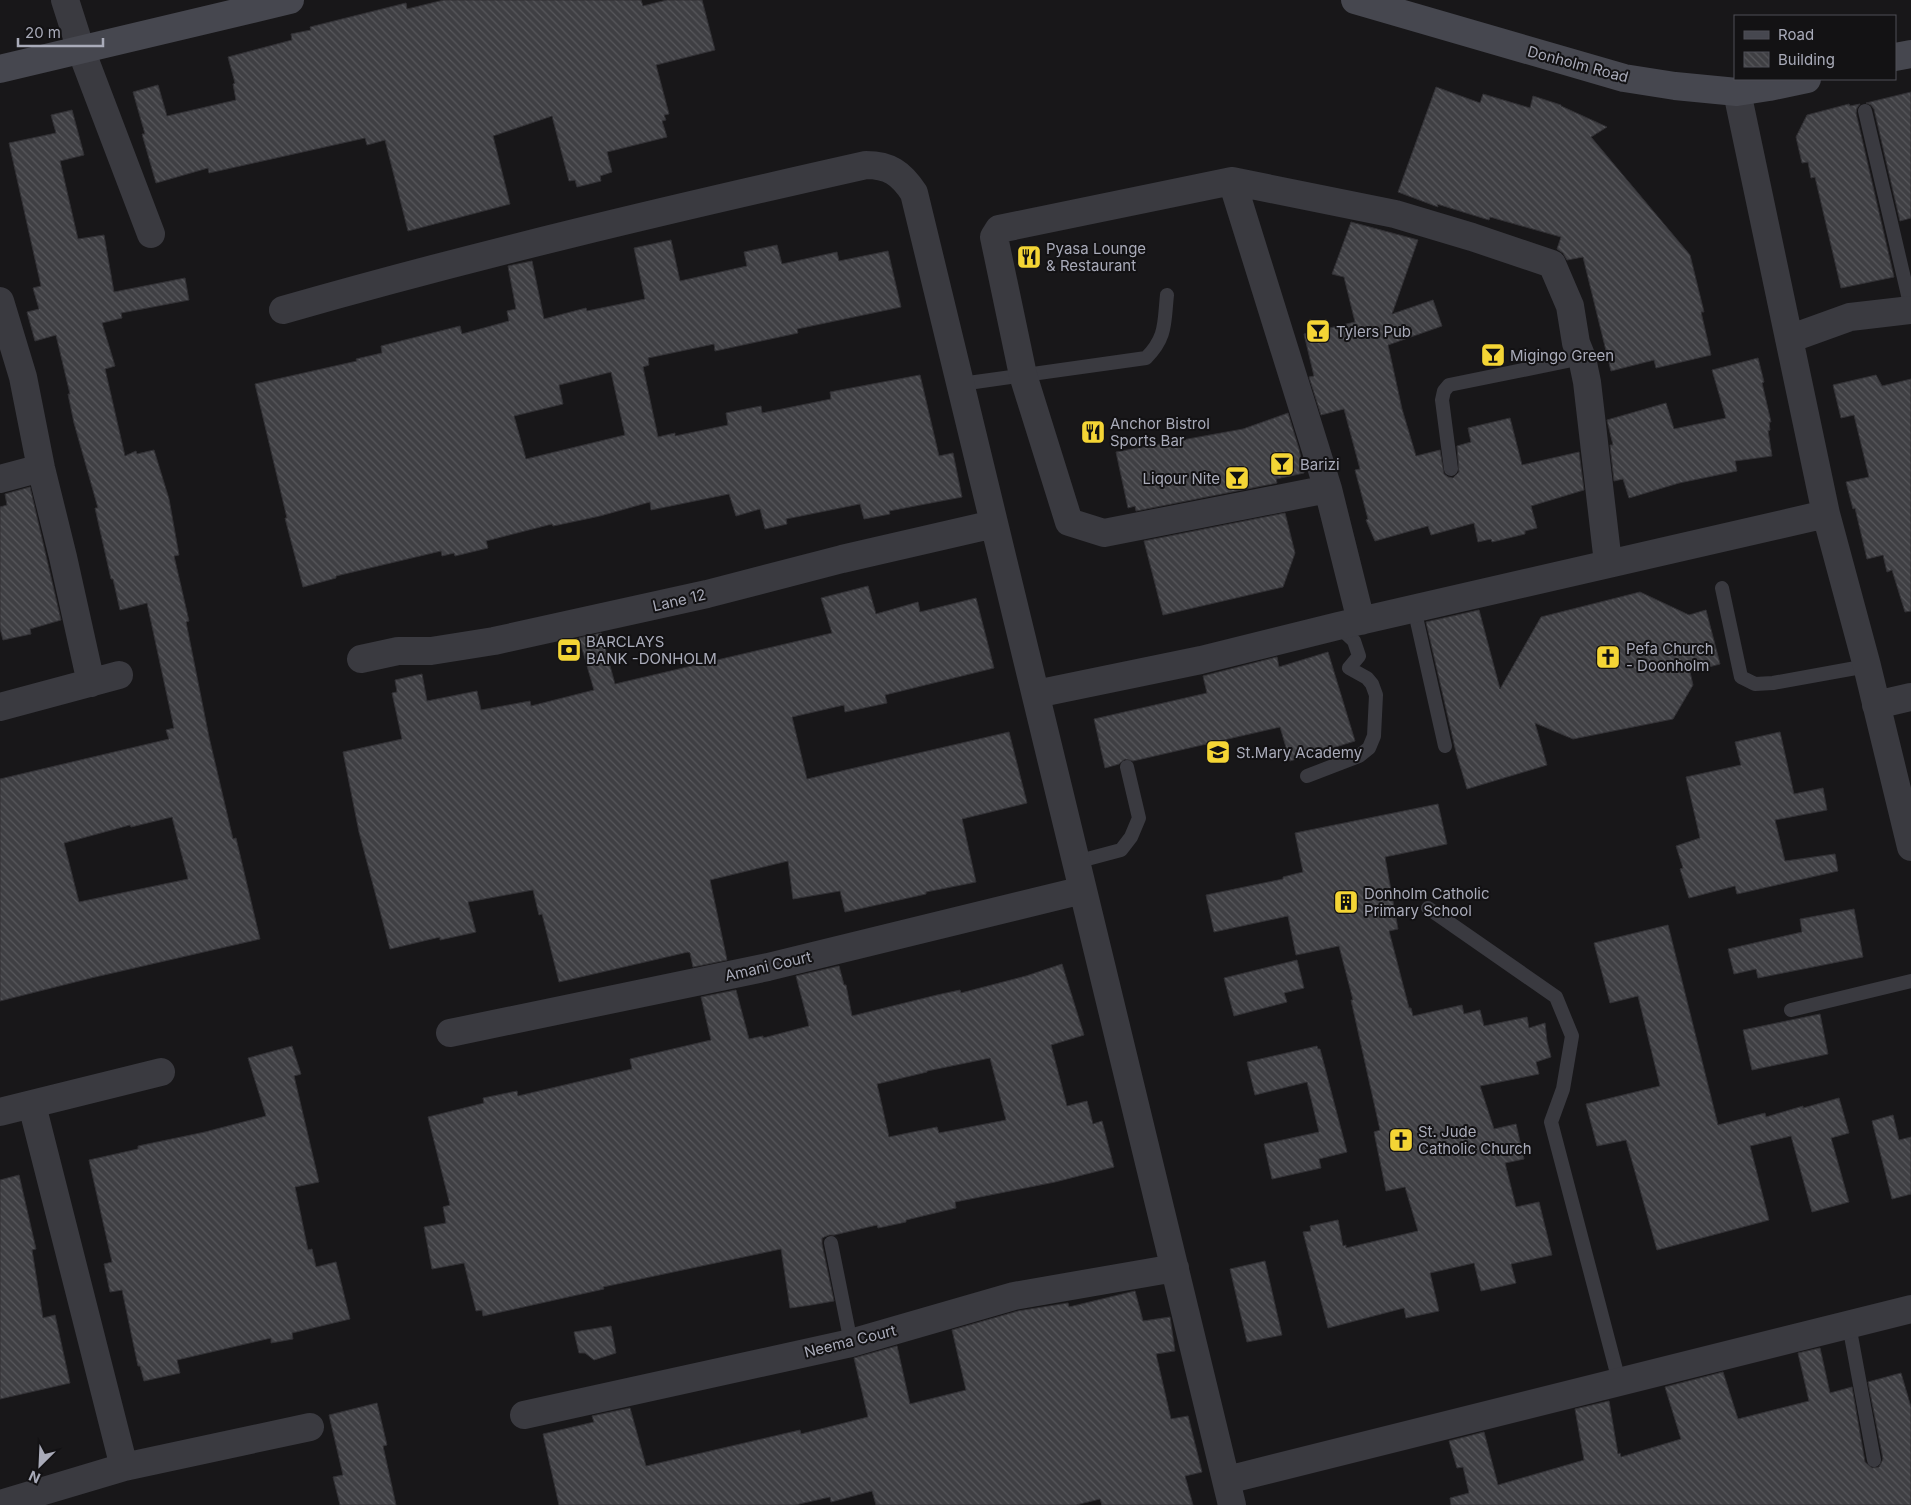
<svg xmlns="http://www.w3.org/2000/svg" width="1911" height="1505" viewBox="0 0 1911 1505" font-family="Inter,sans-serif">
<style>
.building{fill:url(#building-back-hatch);stroke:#323135;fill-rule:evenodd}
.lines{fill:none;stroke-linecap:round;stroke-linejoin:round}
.service{stroke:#3a3a40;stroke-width:14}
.minor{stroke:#3a3a40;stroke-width:28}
.secondary{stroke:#46474f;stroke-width:28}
.labels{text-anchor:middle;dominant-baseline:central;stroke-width:4;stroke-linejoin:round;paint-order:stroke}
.street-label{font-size:15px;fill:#a9abb9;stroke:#131214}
.poi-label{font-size:15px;fill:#a9abb9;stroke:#131214;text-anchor:start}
</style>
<defs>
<pattern id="building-back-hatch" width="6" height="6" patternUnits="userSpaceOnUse" patternTransform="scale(1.25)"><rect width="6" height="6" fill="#3f3f43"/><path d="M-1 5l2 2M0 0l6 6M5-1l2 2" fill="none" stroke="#58585c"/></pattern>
</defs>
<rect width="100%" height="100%" fill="#181719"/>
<path class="building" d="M 444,0 L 641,0 L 643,6 L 667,0 L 702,0 L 715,50 L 656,65 L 669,114 L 664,115 L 666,120 L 662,121 L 667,137 L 607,152 L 612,172 L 600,176 L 601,181 L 577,187 L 575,180 L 569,181 L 552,116 L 493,136 L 510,204 L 408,231 L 385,140 L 367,145 L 365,138 L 209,173 L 208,168 L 156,183 L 142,134 L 145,134 L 133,92 L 158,85 L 167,116 L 236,100 L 233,84 L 235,83 L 228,57 L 292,40 L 291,34 L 311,30 L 310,27 L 406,3 L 407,9 Z
M 1436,87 L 1480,103 L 1483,94 L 1530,108 L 1533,96 L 1561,105 L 1561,106 L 1607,127 L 1591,137 L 1690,255 L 1704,312 L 1701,312 L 1711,355 L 1656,368 L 1654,360 L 1611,371 L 1583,257 L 1567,260 L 1563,253 L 1557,249 L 1561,237 L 1490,217 L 1489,220 L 1437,204 L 1438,207 L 1398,192 Z
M 1911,92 L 1911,218 L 1900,221 L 1874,109 L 1871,105 L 1866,103 Z
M 1849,104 L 1850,106 L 1860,104 L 1857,108 L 1856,113 L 1894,277 L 1841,288 L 1815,177 L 1811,178 L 1808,162 L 1802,163 L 1796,137 L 1807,115 Z
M 72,110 L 84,155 L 60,161 L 78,239 L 104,235 L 114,292 L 185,278 L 189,300 L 121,313 L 122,318 L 102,323 L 115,366 L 105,369 L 125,456 L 136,451 L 137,454 L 154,450 L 169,499 L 179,555 L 174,556 L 189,621 L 186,622 L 209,737 L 233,839 L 236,838 L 260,939 L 91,978 L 0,1001 L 0,779 L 169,739 L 166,730 L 174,728 L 147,603 L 120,610 L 113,579 L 111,579 L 95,508 L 98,508 L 74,423 L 68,394 L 70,394 L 56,335 L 35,341 L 27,312 L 39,309 L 33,288 L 41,286 L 9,143 L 56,133 L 51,115 ZM 172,817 L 188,879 L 79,902 L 64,843 L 130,825 L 131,827 Z
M 1351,222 L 1418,240 L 1392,314 L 1433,300 L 1442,326 L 1388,345 L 1402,409 L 1416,456 L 1440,450 L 1444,474 L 1448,477 L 1453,478 L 1459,472 L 1457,446 L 1471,442 L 1468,428 L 1510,418 L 1522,465 L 1579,452 L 1584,490 L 1531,506 L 1537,528 L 1525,531 L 1525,534 L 1492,542 L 1491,539 L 1478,542 L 1474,523 L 1431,535 L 1428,526 L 1375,541 L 1366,520 L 1368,519 L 1355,470 L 1360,469 L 1344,409 L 1321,415 L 1309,377 L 1314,376 L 1304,334 L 1355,322 L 1344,277 L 1332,274 Z
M 671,240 L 680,281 L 747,266 L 744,252 L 777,245 L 782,264 L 837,252 L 839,261 L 888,251 L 901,307 L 797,329 L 798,333 L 715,351 L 714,344 L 648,358 L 649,365 L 643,367 L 658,437 L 675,433 L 675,436 L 728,425 L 726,413 L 761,406 L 762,413 L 831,399 L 830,392 L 920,375 L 939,456 L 953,453 L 962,497 L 889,511 L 890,514 L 864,519 L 860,504 L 786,519 L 787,524 L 765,529 L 760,509 L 736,516 L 729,494 L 651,510 L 650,502 L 600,516 L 553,526 L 552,524 L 486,541 L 488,548 L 455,556 L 454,553 L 442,556 L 441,551 L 336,576 L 336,578 L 303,587 L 285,518 L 287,518 L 255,384 L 357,361 L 356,359 L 382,353 L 381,346 L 460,326 L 462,334 L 509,321 L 507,311 L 516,309 L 508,266 L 532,261 L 544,319 L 586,308 L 587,311 L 645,299 L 634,248 ZM 611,372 L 625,435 L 526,459 L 514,416 L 563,404 L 559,385 Z
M 1758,358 L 1764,382 L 1762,383 L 1771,422 L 1769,422 L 1770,430 L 1768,431 L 1772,456 L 1735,461 L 1737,471 L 1679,483 L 1629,498 L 1623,479 L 1614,481 L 1610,445 L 1613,445 L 1607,420 L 1666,403 L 1674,429 L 1726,418 L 1712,370 Z
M 1876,375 L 1882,386 L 1911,379 L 1911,611 L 1905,612 L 1892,570 L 1887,572 L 1883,555 L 1867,559 L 1855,508 L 1853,509 L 1846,482 L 1869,477 L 1854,415 L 1841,418 L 1833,385 Z
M 1288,413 L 1299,449 L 1304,473 L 1276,479 L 1277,483 L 1136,511 L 1135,506 L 1128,508 L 1116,452 L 1243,429 Z
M 30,487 L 61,620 L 30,629 L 31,634 L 3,640 L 0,628 L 0,507 L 7,505 L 5,494 Z
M 1285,513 L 1295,553 L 1283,587 L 1163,615 L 1144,541 Z
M 868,586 L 876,614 L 918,602 L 920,612 L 976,598 L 994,668 L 885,695 L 887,703 L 845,712 L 844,705 L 792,717 L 807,779 L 1009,732 L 1027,803 L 962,819 L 976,882 L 926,892 L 926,894 L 845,912 L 840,891 L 793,899 L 788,861 L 710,880 L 727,960 L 693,967 L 690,953 L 688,952 L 559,982 L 542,914 L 539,915 L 533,890 L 468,902 L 476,932 L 440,940 L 440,937 L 390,949 L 359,832 L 343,752 L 402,739 L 392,693 L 397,692 L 395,680 L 422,674 L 427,701 L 477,691 L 481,710 L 530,701 L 531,706 L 594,690 L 579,638 L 601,633 L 615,684 L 832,633 L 821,598 Z
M 1640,592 L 1689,615 L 1706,610 L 1720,664 L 1690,672 L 1693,685 L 1673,719 L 1573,739 L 1535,723 L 1547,765 L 1467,789 L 1456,752 L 1426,622 L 1479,610 L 1500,689 L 1541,617 Z
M 1328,652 L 1355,741 L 1290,761 L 1280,727 L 1133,761 L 1125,759 L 1119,764 L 1105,768 L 1094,719 L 1207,693 L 1203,676 L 1277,657 L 1279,667 Z
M 1780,732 L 1794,794 L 1823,788 L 1827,810 L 1775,820 L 1785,861 L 1835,854 L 1838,871 L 1737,894 L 1735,886 L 1689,898 L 1680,869 L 1683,868 L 1676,846 L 1700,838 L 1686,777 L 1741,765 L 1735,742 Z
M 1438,804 L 1447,844 L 1385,857 L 1398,929 L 1389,931 L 1409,1008 L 1411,1008 L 1413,1016 L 1462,1005 L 1464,1014 L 1480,1010 L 1484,1026 L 1527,1017 L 1529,1028 L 1545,1023 L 1547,1041 L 1551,1057 L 1536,1062 L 1539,1074 L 1480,1086 L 1494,1129 L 1516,1124 L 1524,1159 L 1505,1163 L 1516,1207 L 1539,1202 L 1552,1255 L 1511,1264 L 1516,1283 L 1481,1291 L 1474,1263 L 1430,1273 L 1439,1311 L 1406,1318 L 1404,1308 L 1328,1328 L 1303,1232 L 1311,1231 L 1310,1226 L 1338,1220 L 1343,1246 L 1346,1245 L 1346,1248 L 1418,1231 L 1405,1187 L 1386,1191 L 1374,1132 L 1380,1130 L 1351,1000 L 1353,1000 L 1339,946 L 1296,955 L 1288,916 L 1214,932 L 1206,895 L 1283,879 L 1283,877 L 1303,872 L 1295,833 Z
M 1854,909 L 1863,957 L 1758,978 L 1756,969 L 1734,974 L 1728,949 L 1802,932 L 1800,919 Z
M 1668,925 L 1718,1125 L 1765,1113 L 1766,1117 L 1803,1106 L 1803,1108 L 1839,1098 L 1849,1133 L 1831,1138 L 1849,1202 L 1812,1212 L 1791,1136 L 1750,1146 L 1769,1220 L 1657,1250 L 1626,1140 L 1597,1146 L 1586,1104 L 1660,1086 L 1638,996 L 1610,1003 L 1594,943 Z
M 1297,960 L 1304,988 L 1284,993 L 1287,1002 L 1234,1016 L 1224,978 Z
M 1062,964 L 1084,1035 L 1051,1045 L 1067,1106 L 1087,1101 L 1093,1124 L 1102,1121 L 1114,1167 L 1055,1182 L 955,1202 L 956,1208 L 906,1220 L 906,1222 L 878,1228 L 877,1225 L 834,1235 L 829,1235 L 822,1238 L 822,1244 L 834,1301 L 811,1305 L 790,1308 L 781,1249 L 603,1287 L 604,1289 L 483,1316 L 482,1310 L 476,1311 L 464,1263 L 432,1269 L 424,1227 L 446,1223 L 443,1207 L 450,1205 L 428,1117 L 484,1103 L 483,1098 L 517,1091 L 518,1096 L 632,1069 L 630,1059 L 711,1040 L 701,997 L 736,990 L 749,1039 L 763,1036 L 763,1038 L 809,1026 L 796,976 L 839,966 L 844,985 L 846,985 L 852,1016 L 937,995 L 960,990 L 961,993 L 1026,976 ZM 990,1058 L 1006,1120 L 939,1133 L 937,1127 L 889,1137 L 877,1084 L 927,1072 L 927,1071 Z
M 1820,1014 L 1828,1054 L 1752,1070 L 1743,1030 Z
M 292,1046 L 301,1074 L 294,1076 L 319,1182 L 295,1187 L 308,1250 L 312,1249 L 316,1267 L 336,1262 L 350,1319 L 292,1333 L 293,1339 L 271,1343 L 271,1338 L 177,1360 L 180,1373 L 144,1381 L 140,1366 L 138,1366 L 122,1290 L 110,1292 L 104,1264 L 112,1262 L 89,1160 L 138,1149 L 138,1146 L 205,1132 L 266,1116 L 248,1058 Z
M 1317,1046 L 1318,1049 L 1320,1049 L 1347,1152 L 1319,1159 L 1321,1168 L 1272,1179 L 1264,1144 L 1319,1132 L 1307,1082 L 1255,1095 L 1247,1062 Z
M 1893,1115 L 1899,1140 L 1911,1137 L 1911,1194 L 1892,1199 L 1872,1121 Z
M 19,1175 L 36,1249 L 32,1250 L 43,1318 L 55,1315 L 70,1383 L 0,1399 L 0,1180 Z
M 1265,1261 L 1282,1335 L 1247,1342 L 1230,1269 Z
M 1135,1291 L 1143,1321 L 1170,1317 L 1175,1351 L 1156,1354 L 1171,1419 L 1188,1416 L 1202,1472 L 1185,1476 L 1193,1505 L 1102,1505 L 1100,1499 L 1076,1505 L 876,1505 L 872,1491 L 831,1502 L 830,1497 L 795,1505 L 559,1505 L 543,1434 L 594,1422 L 592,1416 L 630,1408 L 646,1466 L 800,1430 L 801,1434 L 868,1417 L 854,1358 L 897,1346 L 910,1404 L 966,1390 L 952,1330 L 1018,1311 L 1068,1303 L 1069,1307 Z
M 611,1326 L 616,1353 L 594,1360 L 585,1353 L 579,1353 L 574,1332 Z
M 1820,1348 L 1830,1393 L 1852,1387 L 1865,1462 L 1872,1468 L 1879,1467 L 1883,1459 L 1868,1382 L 1901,1373 L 1911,1407 L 1911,1505 L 1451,1505 L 1450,1498 L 1469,1493 L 1463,1467 L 1457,1468 L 1449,1441 L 1484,1432 L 1498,1485 L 1584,1460 L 1575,1409 L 1609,1401 L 1618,1454 L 1620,1453 L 1621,1457 L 1681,1439 L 1665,1387 L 1723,1372 L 1738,1419 L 1809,1401 L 1798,1353 Z
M 377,1403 L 387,1445 L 383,1446 L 396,1505 L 340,1505 L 333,1477 L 343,1475 L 329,1415 Z"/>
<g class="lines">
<path class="service" d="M 1865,111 L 1911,308
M 961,384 L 1146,358 C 1167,337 1164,322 1167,295
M 1451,469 L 1442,400 L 1444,391 L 1449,385 L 1582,358
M 1722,588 L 1741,677 L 1755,684 L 1773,683 L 1867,666
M 1414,608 L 1445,746
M 1307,776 L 1359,756 L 1369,748 L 1374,736 L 1376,695 L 1372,684 L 1367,678 L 1349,668 L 1359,656 L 1354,641 L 1338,626
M 1076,862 L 1121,850 L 1131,837 L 1139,818 L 1127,767
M 1428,908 L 1556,997 L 1572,1036 L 1563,1089 L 1551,1122 L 1619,1381
M 1791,1010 L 1911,981
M 831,1243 L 851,1343
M 1849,1325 L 1874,1460"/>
<path class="minor" d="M 65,0 L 81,50 L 151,234
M 1737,92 L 1826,514 L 1867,666 L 1911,847
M 1232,181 L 1328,489 L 1361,621
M 0,301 L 23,377 L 41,468 L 63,557 L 91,683
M 283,310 C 475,255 670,209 866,165 C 889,165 901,173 914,193 L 1232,1505
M 1789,339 L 1850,317 L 1911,310
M 0,479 L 41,468
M 1328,489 L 1104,533 L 1069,522 L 1023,375 L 994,237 L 999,229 L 1232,181 L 1395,214 L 1472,237 L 1552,264 L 1570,306 L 1576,343 L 1582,358 L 1587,382 L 1608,563
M 361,659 L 398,651 L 431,651 L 494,641 L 707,594 L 842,559 L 994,524
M 1036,694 L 1201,660 L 1338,626 L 1826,514
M 1876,705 L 1911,697
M 0,707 L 119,675
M 450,1033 L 768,967 L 1083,890
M 32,1105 L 124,1467
M 0,1112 L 161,1072
M 524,1415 L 851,1343 L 1014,1296 L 1175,1268
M 1227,1480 L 1911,1309
M 0,1504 L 124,1467 L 310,1427"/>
<path class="secondary" d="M 1355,0 L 1624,78 L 1675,86 L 1737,92 L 1769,87 L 1807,79
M 1895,57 L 1911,54
M 0,69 L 290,0"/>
</g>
<defs>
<symbol id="restaurant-square" viewBox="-11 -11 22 22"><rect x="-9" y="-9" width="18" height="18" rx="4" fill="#f4d535" stroke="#131214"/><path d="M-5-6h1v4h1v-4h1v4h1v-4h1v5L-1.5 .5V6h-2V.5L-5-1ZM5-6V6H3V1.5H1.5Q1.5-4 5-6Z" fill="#111"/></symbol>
<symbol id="bar-square" viewBox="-11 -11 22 22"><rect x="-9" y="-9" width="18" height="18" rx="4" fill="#f4d535" stroke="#131214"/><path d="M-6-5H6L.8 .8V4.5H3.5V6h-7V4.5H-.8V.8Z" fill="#111"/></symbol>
<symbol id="bank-square" viewBox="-11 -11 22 22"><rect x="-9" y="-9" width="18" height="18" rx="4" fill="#f4d535" stroke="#131214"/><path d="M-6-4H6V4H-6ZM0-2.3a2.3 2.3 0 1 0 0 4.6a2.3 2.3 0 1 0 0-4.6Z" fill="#111"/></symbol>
<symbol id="church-square" viewBox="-11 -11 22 22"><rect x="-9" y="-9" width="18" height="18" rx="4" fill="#f4d535" stroke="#131214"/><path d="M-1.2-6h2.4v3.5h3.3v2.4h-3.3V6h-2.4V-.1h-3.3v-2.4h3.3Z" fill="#111"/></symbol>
<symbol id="school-square" viewBox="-11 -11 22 22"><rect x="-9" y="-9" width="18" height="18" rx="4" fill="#f4d535" stroke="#131214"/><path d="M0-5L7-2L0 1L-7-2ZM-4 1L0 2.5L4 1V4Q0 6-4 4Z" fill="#111"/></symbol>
<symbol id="building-square" viewBox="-11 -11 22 22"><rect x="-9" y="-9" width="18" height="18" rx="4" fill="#f4d535" stroke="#131214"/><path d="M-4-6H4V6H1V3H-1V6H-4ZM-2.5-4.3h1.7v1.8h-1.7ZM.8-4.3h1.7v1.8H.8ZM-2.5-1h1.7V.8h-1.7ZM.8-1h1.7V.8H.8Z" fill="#111"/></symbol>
</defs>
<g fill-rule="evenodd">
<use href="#restaurant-square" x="1015" y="243" width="28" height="28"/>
<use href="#bar-square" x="1304" y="317" width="28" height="28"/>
<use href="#bar-square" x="1479" y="341" width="28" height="28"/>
<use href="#restaurant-square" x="1079" y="418" width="28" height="28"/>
<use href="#bar-square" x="1268" y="450" width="28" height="28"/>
<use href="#bar-square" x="1223" y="464" width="28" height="28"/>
<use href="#bank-square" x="555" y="636" width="28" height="28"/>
<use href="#church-square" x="1594" y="643" width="28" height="28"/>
<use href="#school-square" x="1204" y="738" width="28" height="28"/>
<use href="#building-square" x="1332" y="888" width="28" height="28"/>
<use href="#church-square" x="1387" y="1126" width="28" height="28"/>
</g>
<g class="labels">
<g class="street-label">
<text transform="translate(1578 64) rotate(15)">Donholm Road</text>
<text transform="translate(679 600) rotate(-13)">Lane 12</text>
<text transform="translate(768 966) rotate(-13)">Amani Court</text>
<text transform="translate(850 1341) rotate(-14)">Neema Court</text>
</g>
<g class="poi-label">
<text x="1046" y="248">Pyasa Lounge<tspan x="1046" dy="17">&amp; Restaurant</tspan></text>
<text x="1336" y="331">Tylers Pub</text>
<text x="1510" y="355">Migingo Green</text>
<text x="1110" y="423">Anchor Bistrol<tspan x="1110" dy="17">Sports Bar</tspan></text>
<text x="1300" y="464">Barizi</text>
<text x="1220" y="478" text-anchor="end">Liqour Nite</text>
<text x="586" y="641">BARCLAYS<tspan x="586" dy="17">BANK -DONHOLM</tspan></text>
<text x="1626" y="648">Pefa Church<tspan x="1626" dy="17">- Doonholm</tspan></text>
<text x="1236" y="752">St.Mary Academy</text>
<text x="1364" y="893">Donholm Catholic<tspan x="1364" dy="17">Primary School</tspan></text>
<text x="1418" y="1131">St. Jude<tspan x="1418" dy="17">Catholic Church</tspan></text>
</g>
</g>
<rect x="1734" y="15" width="162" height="65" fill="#131214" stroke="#4f4f56"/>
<rect x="1744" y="31" width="25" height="8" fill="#46474f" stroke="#4f4f56"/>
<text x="1778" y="40" font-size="15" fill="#a9abb9">Road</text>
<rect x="1744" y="52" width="25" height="15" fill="url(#building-back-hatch)" stroke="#4f4f56"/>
<text x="1778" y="65" font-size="15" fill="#a9abb9">Building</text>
<g transform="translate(40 1465) rotate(204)" stroke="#131214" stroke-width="4" paint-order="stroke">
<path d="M0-4L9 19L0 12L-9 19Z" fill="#a9abb9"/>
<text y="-8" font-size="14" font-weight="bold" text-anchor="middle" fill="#a9abb9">N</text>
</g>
<path d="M18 38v8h85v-8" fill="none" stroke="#a9abb9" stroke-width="2.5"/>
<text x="25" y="38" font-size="15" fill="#a9abb9" stroke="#131214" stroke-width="4" paint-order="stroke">20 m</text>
</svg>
